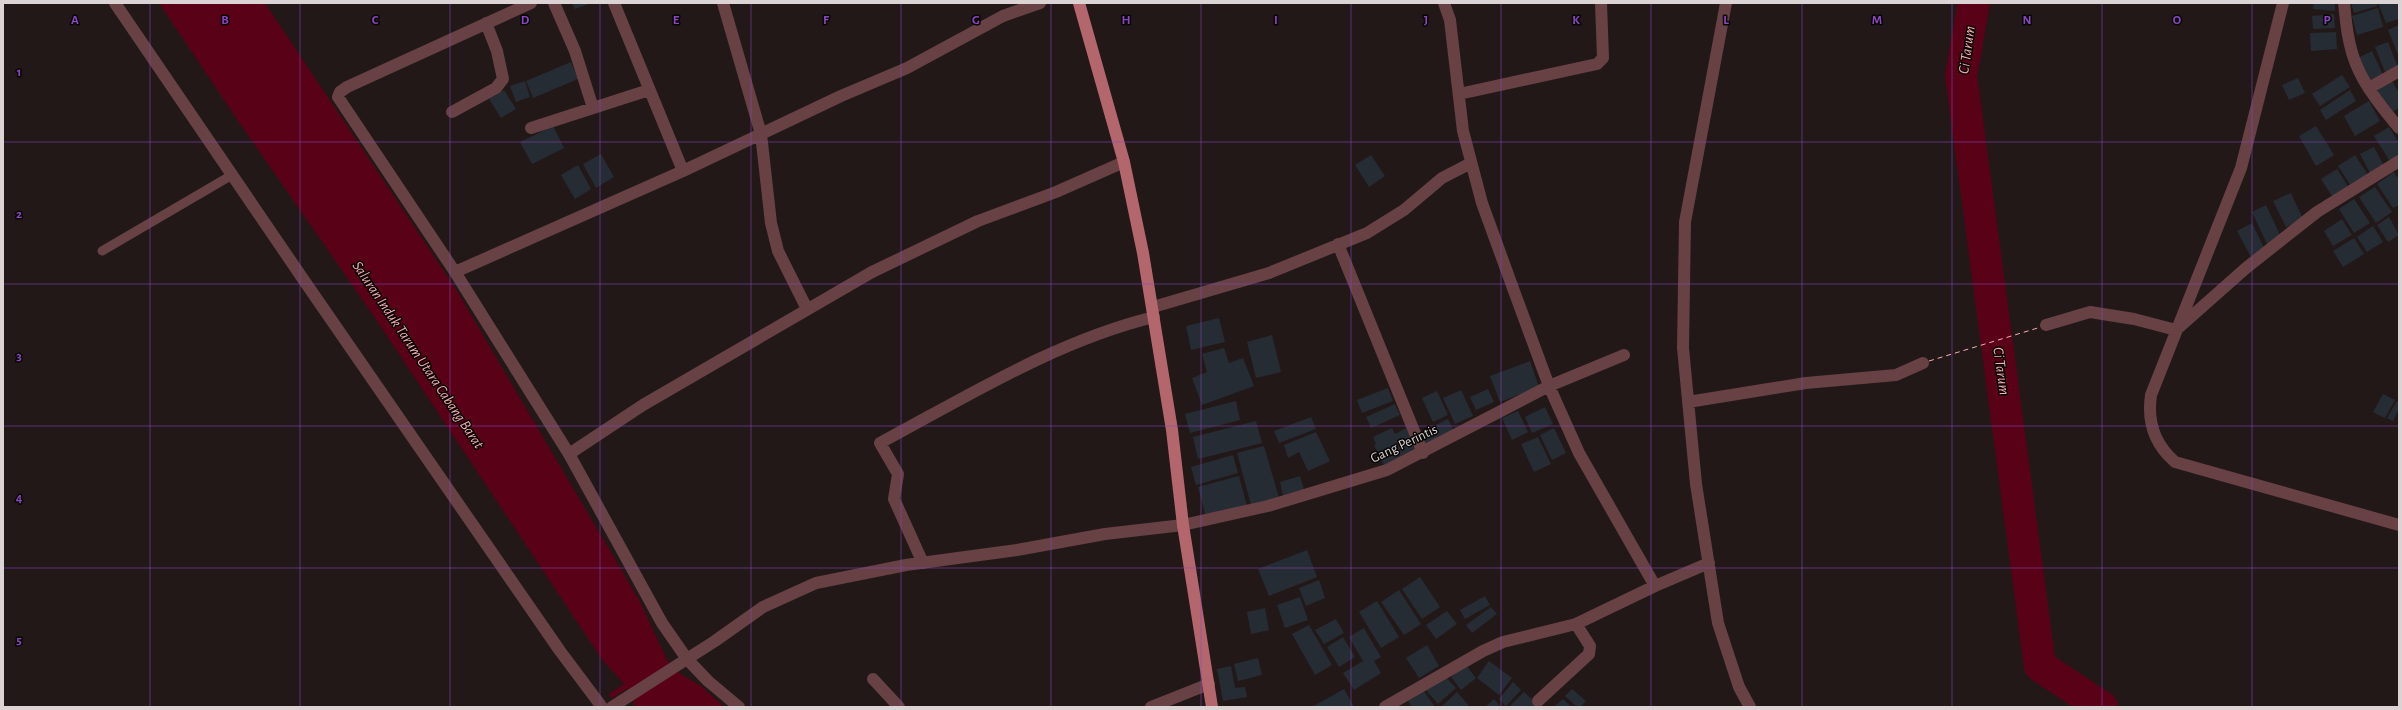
<svg xmlns="http://www.w3.org/2000/svg" width="2402" height="710" viewBox="0 0 2402 710" font-family="'Alegreya Sans',sans-serif">
<style>
.water{fill:#590217}
.lines{fill:none;stroke-linecap:round;stroke-linejoin:round}
.stream{stroke:#590217;stroke-width:5.5}
.river{stroke:#590217;stroke-width:32}
.ferry{stroke:#f8aeb0;stroke-width:1;stroke-dasharray:5 4;stroke-linecap:butt}
.building{fill:#262c33}
.service{stroke:#674143;stroke-width:9}
.minor{stroke:#674143;stroke-width:12}
.tertiary{stroke:#674143;stroke-width:12}
.primary{stroke:#b3666b;stroke-width:12}
.grid{fill:none;stroke:#8a45c2;stroke-width:1;stroke-opacity:0.55}
.labels{text-anchor:middle;dominant-baseline:central;stroke-width:3;stroke-linejoin:round;paint-order:stroke}
.street-label{font-size:14px;fill:#dcd4d4;stroke:#080505}
.water-label{font-size:15px;font-style:italic;fill:#f8aeb0;stroke:#080505}
.grid-label{font-size:13px;text-anchor:middle;font-weight:bold;fill:#8a45c2;stroke:#080505;stroke-width:3;stroke-linejoin:round;paint-order:stroke}
</style>
<rect width="100%" height="100%" fill="#221818"/>
<path class="water" d="M 159,3 L 265,3 L 457,291 L 639,600 L 671,668 L 701,686 L 724,707 L 635,707 L 626,686 L 603,661 L 375,318 L 236,118 Z"/>
<g class="lines">
<path class="stream" d="M 612,695 L 626,686"/>
<path class="river" d="M 1974,3 L 1961,75 L 2040,666 L 2102,707"/>
<path class="ferry" d="M 1929,361 L 2041,327"/>
</g>
<path class="building" d="M 572,3 L 591,3 L 575,9 Z
M 2314,3 L 2335,3 L 2335,11 L 2313,9 Z
M 2351,3 L 2377,3 L 2377,6 L 2354,13 Z
M 2378,3 L 2398,3 L 2399,19 L 2386,23 Z
M 2378,8 L 2383,27 L 2357,35 L 2352,16 Z
M 2334,14 L 2335,28 L 2313,29 L 2312,16 Z
M 2399,25 L 2399,54 L 2398,55 L 2388,30 Z
M 2336,32 L 2337,49 L 2311,51 L 2310,33 Z
M 2388,42 L 2398,67 L 2385,72 L 2375,47 Z
M 2372,51 L 2384,77 L 2370,83 L 2358,58 Z
M 571,62 L 578,79 L 533,98 L 526,81 Z
M 2342,75 L 2350,87 L 2320,106 L 2312,94 Z
M 2298,78 L 2305,93 L 2289,100 L 2282,85 Z
M 525,81 L 530,97 L 516,102 L 510,86 Z
M 2392,81 L 2399,93 L 2399,108 L 2391,113 L 2377,90 Z
M 504,90 L 516,109 L 501,118 L 489,99 Z
M 2350,90 L 2356,101 L 2326,120 L 2320,110 Z
M 2369,101 L 2380,121 L 2355,136 L 2344,116 Z
M 553,126 L 564,148 L 532,164 L 520,142 Z
M 2316,126 L 2334,155 L 2316,166 L 2299,136 Z
M 2389,127 L 2399,143 L 2399,157 L 2391,163 L 2374,136 Z
M 2374,147 L 2385,168 L 2371,175 L 2360,154 Z
M 601,154 L 614,177 L 596,188 L 583,164 Z
M 1371,155 L 1385,176 L 1369,187 L 1355,165 Z
M 2355,155 L 2368,175 L 2351,186 L 2338,166 Z
M 578,165 L 591,189 L 575,199 L 561,175 Z
M 2337,169 L 2349,188 L 2333,198 L 2321,179 Z
M 2394,172 L 2397,177 L 2399,176 L 2399,205 L 2393,208 L 2377,184 Z
M 2375,187 L 2392,212 L 2376,223 L 2359,197 Z
M 2291,193 L 2303,219 L 2286,227 L 2273,201 Z
M 2354,199 L 2370,223 L 2354,233 L 2339,209 Z
M 2266,205 L 2281,237 L 2267,244 L 2252,212 Z
M 2389,217 L 2399,235 L 2388,242 L 2377,225 Z
M 2342,219 L 2352,235 L 2333,246 L 2324,231 Z
M 2252,223 L 2265,250 L 2251,257 L 2237,231 Z
M 2373,226 L 2383,242 L 2367,252 L 2357,237 Z
M 2354,238 L 2364,254 L 2343,267 L 2333,251 Z
M 1219,318 L 1225,342 L 1191,350 L 1186,326 Z
M 1272,335 L 1281,372 L 1256,378 L 1247,342 Z
M 1224,348 L 1229,363 L 1243,358 L 1254,386 L 1202,405 L 1192,378 L 1207,372 L 1202,354 Z
M 1530,361 L 1539,387 L 1500,402 L 1490,376 Z
M 1388,388 L 1393,401 L 1362,413 L 1357,400 Z
M 1488,389 L 1494,402 L 1476,410 L 1470,397 Z
M 1461,390 L 1473,416 L 1455,424 L 1443,398 Z
M 1437,391 L 1448,415 L 1433,422 L 1422,398 Z
M 2383,394 L 2395,400 L 2385,418 L 2373,412 Z
M 1236,401 L 1240,420 L 1190,433 L 1185,414 Z
M 2397,401 L 2399,402 L 2399,409 L 2393,421 L 2387,418 Z
M 1395,404 L 1400,415 L 1371,428 L 1366,417 Z
M 1545,407 L 1553,424 L 1532,433 L 1525,417 Z
M 1518,411 L 1528,432 L 1512,440 L 1502,418 Z
M 1311,417 L 1316,429 L 1279,443 L 1274,431 Z
M 1448,419 L 1455,433 L 1426,447 L 1420,433 Z
M 1256,421 L 1262,443 L 1198,459 L 1193,437 Z
M 1392,428 L 1395,434 L 1406,428 L 1417,450 L 1385,467 L 1374,445 L 1376,444 L 1373,437 Z
M 1554,428 L 1566,453 L 1552,460 L 1540,435 Z
M 1316,432 L 1330,461 L 1308,471 L 1299,452 L 1288,458 L 1284,445 Z
M 1538,437 L 1551,464 L 1534,472 L 1521,444 Z
M 1264,446 L 1279,498 L 1251,505 L 1237,453 Z
M 1233,455 L 1238,473 L 1196,485 L 1191,467 Z
M 1239,476 L 1247,506 L 1206,517 L 1198,487 Z
M 1300,476 L 1305,493 L 1284,500 L 1280,482 Z
M 1307,550 L 1317,577 L 1269,596 L 1258,569 Z
M 1420,577 L 1440,607 L 1422,619 L 1402,589 Z
M 1319,580 L 1325,598 L 1306,606 L 1299,588 Z
M 1399,590 L 1421,624 L 1404,635 L 1381,602 Z
M 1485,596 L 1490,605 L 1465,619 L 1460,610 Z
M 1300,597 L 1308,620 L 1285,628 L 1277,605 Z
M 1377,601 L 1399,637 L 1381,648 L 1359,612 Z
M 1491,607 L 1497,614 L 1472,633 L 1466,625 Z
M 1265,608 L 1269,630 L 1251,634 L 1247,612 Z
M 1447,611 L 1457,624 L 1436,639 L 1426,625 Z
M 1336,619 L 1344,633 L 1324,644 L 1315,630 Z
M 1309,625 L 1332,665 L 1315,675 L 1292,634 Z
M 1364,628 L 1381,657 L 1374,661 L 1381,673 L 1354,690 L 1343,673 L 1363,661 L 1349,637 Z
M 1343,637 L 1355,657 L 1339,667 L 1327,647 Z
M 1427,645 L 1439,666 L 1419,678 L 1406,658 Z
M 1258,658 L 1262,675 L 1238,681 L 1234,664 Z
M 1489,661 L 1512,678 L 1499,695 L 1477,678 Z
M 1466,665 L 1476,678 L 1461,690 L 1451,677 Z
M 1231,666 L 1235,688 L 1245,687 L 1247,697 L 1223,701 L 1217,669 Z
M 1443,674 L 1456,688 L 1438,704 L 1425,689 Z
M 1513,682 L 1521,690 L 1506,706 L 1499,699 Z
M 1344,689 L 1354,707 L 1312,707 Z
M 1572,689 L 1586,701 L 1580,707 L 1577,707 L 1565,696 Z
M 1423,690 L 1435,707 L 1412,707 L 1408,701 Z
M 1457,692 L 1470,707 L 1441,707 Z
M 1524,692 L 1537,704 L 1535,707 L 1509,707 Z
M 1494,699 L 1501,707 L 1485,707 Z
M 1563,699 L 1571,707 L 1554,707 Z"/>
<g class="lines">
<path class="service" d="M 102,251 L 232,175"/>
<path class="minor" d="M 115,3 L 303,279 L 560,651 L 602,707
M 531,3 L 347,87 L 340,92 L 338,97 L 455,272 L 569,454 L 662,623 L 687,659 L 708,681 L 739,707
M 554,3 L 575,51 L 593,108
M 614,3 L 683,171
M 723,3 L 761,134 L 771,223 L 778,251 L 807,309
M 1444,3 L 1450,20 L 1463,131 L 1482,203 L 1514,291 L 1549,386 L 1579,453 L 1655,586
M 1726,3 L 1685,222 L 1683,348 L 1696,484 L 1718,623 L 1739,687 L 1750,707
M 2283,3 L 2241,168 L 2151,395 C 2147,422 2154,444 2175,462 L 2399,525
M 2344,3 C 2346,23 2348,45 2356,64 C 2365,87 2384,110 2399,128
M 2369,88 L 2399,71
M 1459,94 L 1597,64 L 1603,58 L 1601,3
M 452,112 L 496,88 L 503,79 L 497,51 L 486,23
M 531,128 L 649,90
M 1338,244 L 1423,453
M 455,272 L 683,171 L 841,96 L 907,68 L 1003,16 L 1040,3
M 1153,307 L 1269,273 L 1367,233 L 1404,210 L 1442,178 L 1471,163
M 2046,325 L 2090,312 L 2134,319 L 2176,330 L 2246,268 L 2317,212 L 2399,161
M 1688,402 L 1806,383 L 1896,375 L 1923,363
M 569,454 L 643,405 L 872,272 L 978,221 L 1056,192 L 1124,162
M 1183,525 L 1268,506 L 1387,470 L 1549,386 L 1624,355
M 923,563 L 894,499 L 898,474 L 880,443 C 968,396 1056,341 1154,317
M 873,679 L 899,707
M 1538,701 L 1589,654 L 1590,646 L 1576,624
M 1151,707 L 1209,684
M 1385,707 L 1483,651 L 1503,642 L 1576,624 L 1655,586 L 1709,563"/>
<path class="tertiary" d="M 612,707 L 715,641 L 763,607 L 816,583 L 906,565 L 1017,550 L 1105,534 L 1183,525"/>
<path class="primary" d="M 1079,3 L 1124,162 L 1143,253 L 1172,430 L 1183,525 L 1212,707"/>
</g>
<path class="grid" d="M 150,3 L 150,707M 300,3 L 300,707M 450,3 L 450,707M 600,3 L 600,707M 751,3 L 751,707M 901,3 L 901,707M 1051,3 L 1051,707M 1201,3 L 1201,707M 1351,3 L 1351,707M 1501,3 L 1501,707M 1651,3 L 1651,707M 1802,3 L 1802,707M 1952,3 L 1952,707M 2102,3 L 2102,707M 2252,3 L 2252,707M 3,142 L 2399,142M 3,284 L 2399,284M 3,426 L 2399,426M 3,568 L 2399,568"/>
<g class="labels">
<g class="street-label">
<text transform="translate(1404 444) rotate(-25)">Gang Perintis</text>
</g>
<g class="water-label">
<text transform="translate(1967 50) rotate(-82)">Ci Tarum</text>
<text transform="translate(418 355) rotate(56)">Saluran Induk Tarum Utara Cabang Barat</text>
<text transform="translate(2001 371) rotate(82)">Ci Tarum</text>
</g>
</g>
<g class="grid-label">
<text x="75" y="24">A</text>
<text x="225" y="24">B</text>
<text x="375" y="24">C</text>
<text x="525" y="24">D</text>
<text x="676" y="24">E</text>
<text x="826" y="24">F</text>
<text x="976" y="24">G</text>
<text x="1126" y="24">H</text>
<text x="1276" y="24">I</text>
<text x="1426" y="24">J</text>
<text x="1576" y="24">K</text>
<text x="1726" y="24">L</text>
<text x="1877" y="24">M</text>
<text x="2027" y="24">N</text>
<text x="2177" y="24">O</text>
<text x="2327" y="24">P</text>
<text x="19" y="76">1</text>
<text x="19" y="218">2</text>
<text x="19" y="360">3</text>
<text x="19" y="502">4</text>
<text x="19" y="644">5</text>
</g>
<rect width="2402" height="710" fill="none" stroke="#dcd4d4" stroke-width="8"/>
</svg>
